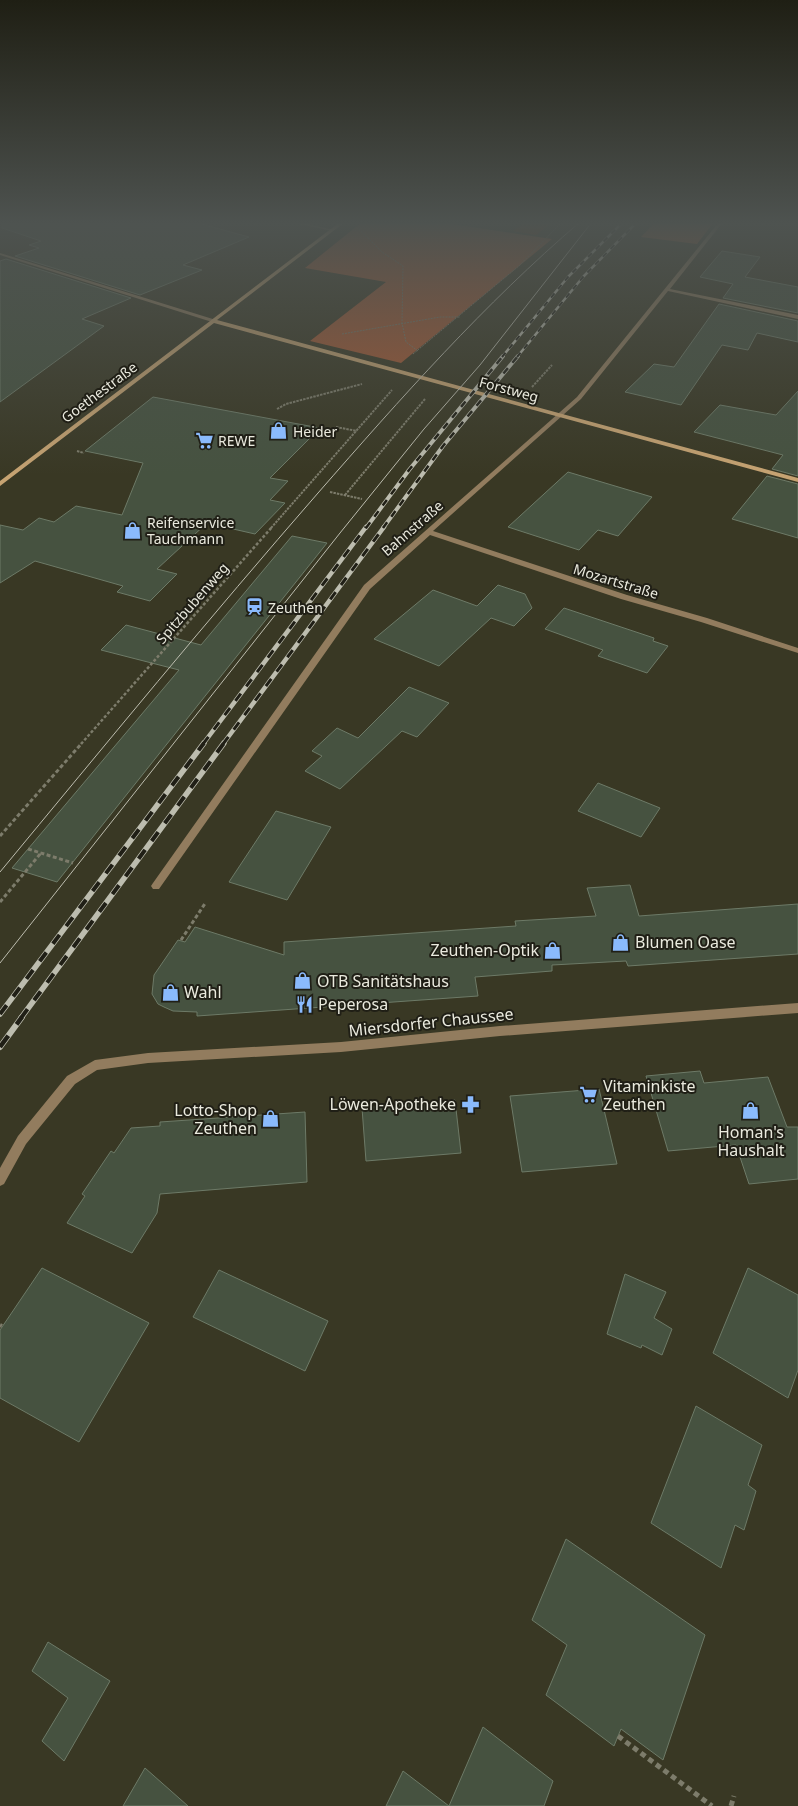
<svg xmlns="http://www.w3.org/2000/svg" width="798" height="1806" viewBox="0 0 798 1806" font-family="'Noto Sans',sans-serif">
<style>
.green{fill:#742f07}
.forest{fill:#a55833}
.building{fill:#465240;stroke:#6d7a67}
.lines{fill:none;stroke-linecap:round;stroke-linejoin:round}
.path-far5{stroke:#7d7c6b;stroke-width:1;stroke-dasharray:2 1;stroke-linecap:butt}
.path-far4{stroke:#7d7c6b;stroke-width:2;stroke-dasharray:2.5 1;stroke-linecap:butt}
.path-far3{stroke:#7d7c6b;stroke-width:2.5;stroke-dasharray:3 2;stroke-linecap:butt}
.path-far2{stroke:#7d7c6b;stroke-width:3;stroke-dasharray:4 2.5;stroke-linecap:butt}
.path-far1{stroke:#7d7c6b;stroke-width:4;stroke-dasharray:4.5 3;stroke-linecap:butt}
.path{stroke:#7d7c6b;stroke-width:5;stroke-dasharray:5.5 4;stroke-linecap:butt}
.minor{fill:#927c5e;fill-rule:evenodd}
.secondary{fill:#c6a372;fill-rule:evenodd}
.tram{stroke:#bdbdaf;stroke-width:1}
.rail-far4-casing{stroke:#bdbdaf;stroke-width:2.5}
.rail-far3-casing{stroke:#bdbdaf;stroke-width:4}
.rail-far2-casing{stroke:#bdbdaf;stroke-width:4.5}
.rail-far1-casing{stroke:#bdbdaf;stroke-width:5.5}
.rail-casing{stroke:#bdbdaf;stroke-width:6}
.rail-far4{stroke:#201f16;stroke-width:2;stroke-dasharray:5.5;stroke-linecap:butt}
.rail-far3{stroke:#201f16;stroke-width:2.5;stroke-dasharray:7;stroke-linecap:butt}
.rail-far2{stroke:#201f16;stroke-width:3;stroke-dasharray:9;stroke-linecap:butt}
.rail-far1{stroke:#201f16;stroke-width:4;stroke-dasharray:11;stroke-linecap:butt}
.rail{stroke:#201f16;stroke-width:4.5;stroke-dasharray:14;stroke-linecap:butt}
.labels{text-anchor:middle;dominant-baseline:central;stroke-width:4;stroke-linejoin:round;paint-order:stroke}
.far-street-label{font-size:14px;fill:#eaeade;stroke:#201f16}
.far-poi-label{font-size:14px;fill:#eaeade;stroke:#201f16;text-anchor:start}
.poi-label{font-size:16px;fill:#eaeade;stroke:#201f16;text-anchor:start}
.street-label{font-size:16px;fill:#eaeade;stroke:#201f16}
</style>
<rect width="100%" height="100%" fill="#393824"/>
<path class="green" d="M 525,222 L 552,222 L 536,235 L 513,231 Z"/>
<path class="forest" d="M 362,222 L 439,222 L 552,239 L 401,363 L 310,341 L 386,282 L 305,268 Z
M 655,222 L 714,222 L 697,244 L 641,237 Z"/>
<path class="building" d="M 3,222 L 194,222 L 249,237 L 183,265 L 202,270 L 140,295 L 15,256 L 39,248 L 29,245 L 41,241 L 2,228 Z
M 722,251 L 760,257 L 745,277 L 798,287 L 798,313 L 723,298 L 733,284 L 700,277 Z
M 6,259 L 131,298 L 82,319 L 104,326 L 0,402 L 0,261 Z
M 719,304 L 798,321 L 798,342 L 757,333 L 748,350 L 722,345 L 681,405 L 625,392 L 654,364 L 674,367 Z
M 798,391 L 798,476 L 772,469 L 783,455 L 694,432 L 720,405 L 776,415 Z
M 153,397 L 320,428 L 270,478 L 288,481 L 270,500 L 285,503 L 255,534 L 207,523 L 157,569 L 177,574 L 150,601 L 117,592 L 123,586 L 35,561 L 0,583 L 0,525 L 23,530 L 39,518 L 54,522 L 76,506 L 122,515 L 143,463 L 85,451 Z
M 568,472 L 652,497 L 618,536 L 598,530 L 579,550 L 508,527 Z
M 767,476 L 798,484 L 798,538 L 732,519 Z
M 292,536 L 327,543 L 57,882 L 12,868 L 179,670 L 101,650 L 126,625 L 201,645 Z
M 498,585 L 525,594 L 532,608 L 514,626 L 491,618 L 439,666 L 374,639 L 433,590 L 477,606 Z
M 564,608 L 654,638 L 653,641 L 668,646 L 647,673 L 598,656 L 603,650 L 545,629 Z
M 409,687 L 449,703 L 417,737 L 402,731 L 340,789 L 305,771 L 322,756 L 312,751 L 337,728 L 358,738 Z
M 598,783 L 660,808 L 641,837 L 578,811 Z
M 276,811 L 331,827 L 287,900 L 229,882 Z
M 630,885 L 639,916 L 798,904 L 798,954 L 628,966 L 626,961 L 552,965 L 552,971 L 475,977 L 478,996 L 197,1016 L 197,1012 L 173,1011 L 164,1007 L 158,1004 L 152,994 L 154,975 L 178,940 L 185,942 L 195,927 L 284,955 L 284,942 L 516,926 L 515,921 L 596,916 L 587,888 Z
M 700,1071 L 704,1083 L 768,1077 L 787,1127 L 798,1127 L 798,1179 L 749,1184 L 736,1145 L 668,1151 L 646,1076 Z
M 599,1089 L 617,1164 L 522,1172 L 510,1096 Z
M 455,1100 L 461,1153 L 366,1161 L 362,1108 Z
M 305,1112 L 307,1182 L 160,1194 L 157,1213 L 132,1253 L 67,1223 L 85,1196 L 82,1194 L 111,1151 L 114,1153 L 131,1128 L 160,1126 L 160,1122 Z
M 42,1268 L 149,1323 L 79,1442 L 0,1398 L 0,1330 Z
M 748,1268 L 798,1295 L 798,1370 L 788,1398 L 713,1353 Z
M 219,1270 L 328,1321 L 305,1371 L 193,1317 Z
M 625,1274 L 666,1292 L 654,1318 L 672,1329 L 662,1355 L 642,1345 L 641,1348 L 607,1334 Z
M 696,1406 L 762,1445 L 748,1485 L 756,1491 L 744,1530 L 735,1525 L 721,1568 L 651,1523 Z
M 566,1539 L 705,1635 L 663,1760 L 621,1729 L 614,1746 L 546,1695 L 567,1645 L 532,1620 Z
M 48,1642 L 110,1681 L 64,1761 L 42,1741 L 68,1698 L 32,1671 Z
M 483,1727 L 553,1781 L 544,1806 L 386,1806 L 403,1771 L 449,1806 Z
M 145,1768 L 188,1806 L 123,1806 Z"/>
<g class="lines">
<path class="path-far5" d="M 359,229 L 382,252 L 403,266 L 402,323 L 406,342 L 418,351
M 342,334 L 440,317 L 460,317
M 413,354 L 520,265 L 562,222"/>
<path class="path-far4" d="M 532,387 L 552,365
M 277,409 L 286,404 L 362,384
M 336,427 L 357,431
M 77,451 L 84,453
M 330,492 L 362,499
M 345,495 L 425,399
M 271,528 L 392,390"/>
<path class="path-far3" d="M 81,744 L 272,527"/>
<path class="path-far2" d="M 0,836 L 82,743
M 28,849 L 73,863
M 0,902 L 41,853
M 181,940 L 206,902"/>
<path class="path-far1" d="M 0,1325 L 2,1326"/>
<path class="path" d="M 618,1736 L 712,1806
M 731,1806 L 734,1796"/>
<path class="minor" d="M 290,222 L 299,222 L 334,230 L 332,231 Z
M 719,222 L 723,222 L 670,289 L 798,315 L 798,319 L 668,291 L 581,399 L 433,531 L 627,595 L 707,618 L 798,648 L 798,653 L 701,622 L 621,599 L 430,535 L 370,589 L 159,889 L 153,889 L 151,886 L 153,883 L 364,585 L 577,397 Z
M 0,253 L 216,320 L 217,321 L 212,322 L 0,255 Z
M 798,1003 L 798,1013 L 500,1036 L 341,1052 L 148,1063 L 97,1070 L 75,1084 L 26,1144 L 4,1184 L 0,1186 L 0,1168 L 18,1136 L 67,1076 L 95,1060 L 148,1053 L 341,1042 L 500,1026 Z"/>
<path class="secondary" d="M 340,222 L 345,222 L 217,320 L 798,478 L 798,482 L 214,323 L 0,486 L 0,481 Z"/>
<path class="tram" d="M 0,872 C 105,745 210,617 318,493 C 401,398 484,304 580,222
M 0,963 L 340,533 L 424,429 L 480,365 L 592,222"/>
<defs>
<path id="rail-far4" d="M 502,357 L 568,277 L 623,222
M 517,357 L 583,277 L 637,222"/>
<path id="rail-far3" d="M 366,528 L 409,470 L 503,356
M 383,528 L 443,446 L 518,356"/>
<path id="rail-far2" d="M 203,744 L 366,527
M 223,744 L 384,527"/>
<path id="rail-far1" d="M 0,1014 L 204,743
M 21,1018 L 224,743"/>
<path id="rail" d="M 0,1047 L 22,1017"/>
</defs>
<use href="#rail-far4" class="rail-far4-casing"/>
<use href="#rail-far3" class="rail-far3-casing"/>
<use href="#rail-far2" class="rail-far2-casing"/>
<use href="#rail-far1" class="rail-far1-casing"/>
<use href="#rail" class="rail-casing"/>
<use href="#rail-far4" class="rail-far4"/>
<use href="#rail-far3" class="rail-far3"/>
<use href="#rail-far2" class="rail-far2"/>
<use href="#rail-far1" class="rail-far1"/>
<use href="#rail" class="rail"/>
</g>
<linearGradient id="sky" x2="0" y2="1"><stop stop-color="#1f1f14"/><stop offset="0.47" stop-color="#4e5350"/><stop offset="1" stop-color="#4e5350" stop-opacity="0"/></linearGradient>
<rect width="798" height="475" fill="url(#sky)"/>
<defs>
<symbol id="shop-bare" viewBox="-9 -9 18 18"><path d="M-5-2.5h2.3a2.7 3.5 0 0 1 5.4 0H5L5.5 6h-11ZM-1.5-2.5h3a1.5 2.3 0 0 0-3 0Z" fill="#8abafc" stroke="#201f16" stroke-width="2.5" paint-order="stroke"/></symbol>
<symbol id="supermarket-bare" viewBox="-9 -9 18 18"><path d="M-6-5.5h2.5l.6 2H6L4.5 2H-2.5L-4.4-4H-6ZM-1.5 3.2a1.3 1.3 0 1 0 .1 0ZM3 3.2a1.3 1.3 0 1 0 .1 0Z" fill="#8abafc" stroke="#201f16" stroke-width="2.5" paint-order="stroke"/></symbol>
<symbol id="station-bare" viewBox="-9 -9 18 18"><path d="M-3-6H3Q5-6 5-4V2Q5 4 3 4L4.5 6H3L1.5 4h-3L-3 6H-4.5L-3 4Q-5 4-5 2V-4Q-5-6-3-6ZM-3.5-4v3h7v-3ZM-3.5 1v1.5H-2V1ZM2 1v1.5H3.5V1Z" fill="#8abafc" stroke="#201f16" stroke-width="2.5" paint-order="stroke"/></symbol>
<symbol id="restaurant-bare" viewBox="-9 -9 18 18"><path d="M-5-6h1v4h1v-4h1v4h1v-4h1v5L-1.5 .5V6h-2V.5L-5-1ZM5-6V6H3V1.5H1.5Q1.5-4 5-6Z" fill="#8abafc" stroke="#201f16" stroke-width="2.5" paint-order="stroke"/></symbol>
<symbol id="pharmacy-bare" viewBox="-9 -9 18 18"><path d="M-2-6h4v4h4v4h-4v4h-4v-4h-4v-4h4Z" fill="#8abafc" stroke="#201f16" stroke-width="2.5" paint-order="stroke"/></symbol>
</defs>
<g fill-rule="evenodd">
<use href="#shop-bare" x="266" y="418" width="25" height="25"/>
<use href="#supermarket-bare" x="192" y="428" width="25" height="25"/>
<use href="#shop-bare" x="120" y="518" width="25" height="25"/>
<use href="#station-bare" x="242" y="594" width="25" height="25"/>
<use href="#shop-bare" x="608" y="930" width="25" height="25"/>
<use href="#shop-bare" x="540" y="938" width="25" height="25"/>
<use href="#shop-bare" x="290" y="968" width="25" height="25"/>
<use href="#shop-bare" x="158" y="980" width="25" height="25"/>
<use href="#restaurant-bare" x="292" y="992" width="25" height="25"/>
<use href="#supermarket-bare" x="576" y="1082" width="25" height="25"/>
<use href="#pharmacy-bare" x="458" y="1092" width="25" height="25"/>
<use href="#shop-bare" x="738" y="1098" width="25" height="25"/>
<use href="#shop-bare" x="258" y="1106" width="25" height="25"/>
</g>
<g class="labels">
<g class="far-street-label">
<text transform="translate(509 389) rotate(15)">Forstweg</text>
<text transform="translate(99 392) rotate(-37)">Goethestraße</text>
<text transform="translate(412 528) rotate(-41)">Bahnstraße</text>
<text transform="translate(616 581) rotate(17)">Mozartstraße</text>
<text transform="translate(192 603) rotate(-49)">Spitzbubenweg</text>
</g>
<g class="far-poi-label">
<text x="293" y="431">Heider</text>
<text x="218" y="440">REWE</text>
<text x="147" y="522">Reifenservice<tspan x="147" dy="16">Tauchmann</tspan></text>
<text x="268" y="607">Zeuthen</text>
</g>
<g class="poi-label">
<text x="635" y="942">Blumen Oase</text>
<text x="539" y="950" text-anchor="end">Zeuthen-Optik</text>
<text x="317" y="981">OTB Sanitätshaus</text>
<text x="184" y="992">Wahl</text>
<text x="318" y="1004">Peperosa</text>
<text x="603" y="1086">Vitaminkiste<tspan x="603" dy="18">Zeuthen</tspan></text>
<text x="456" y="1104" text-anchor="end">Löwen-Apotheke</text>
<text x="257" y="1110" text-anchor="end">Lotto-Shop<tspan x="257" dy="18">Zeuthen</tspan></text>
<text x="751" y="1132" text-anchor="middle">Homan's<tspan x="751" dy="18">Haushalt</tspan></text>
</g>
<g class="street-label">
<text transform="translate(431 1022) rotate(-6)">Miersdorfer Chaussee</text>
</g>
</g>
</svg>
